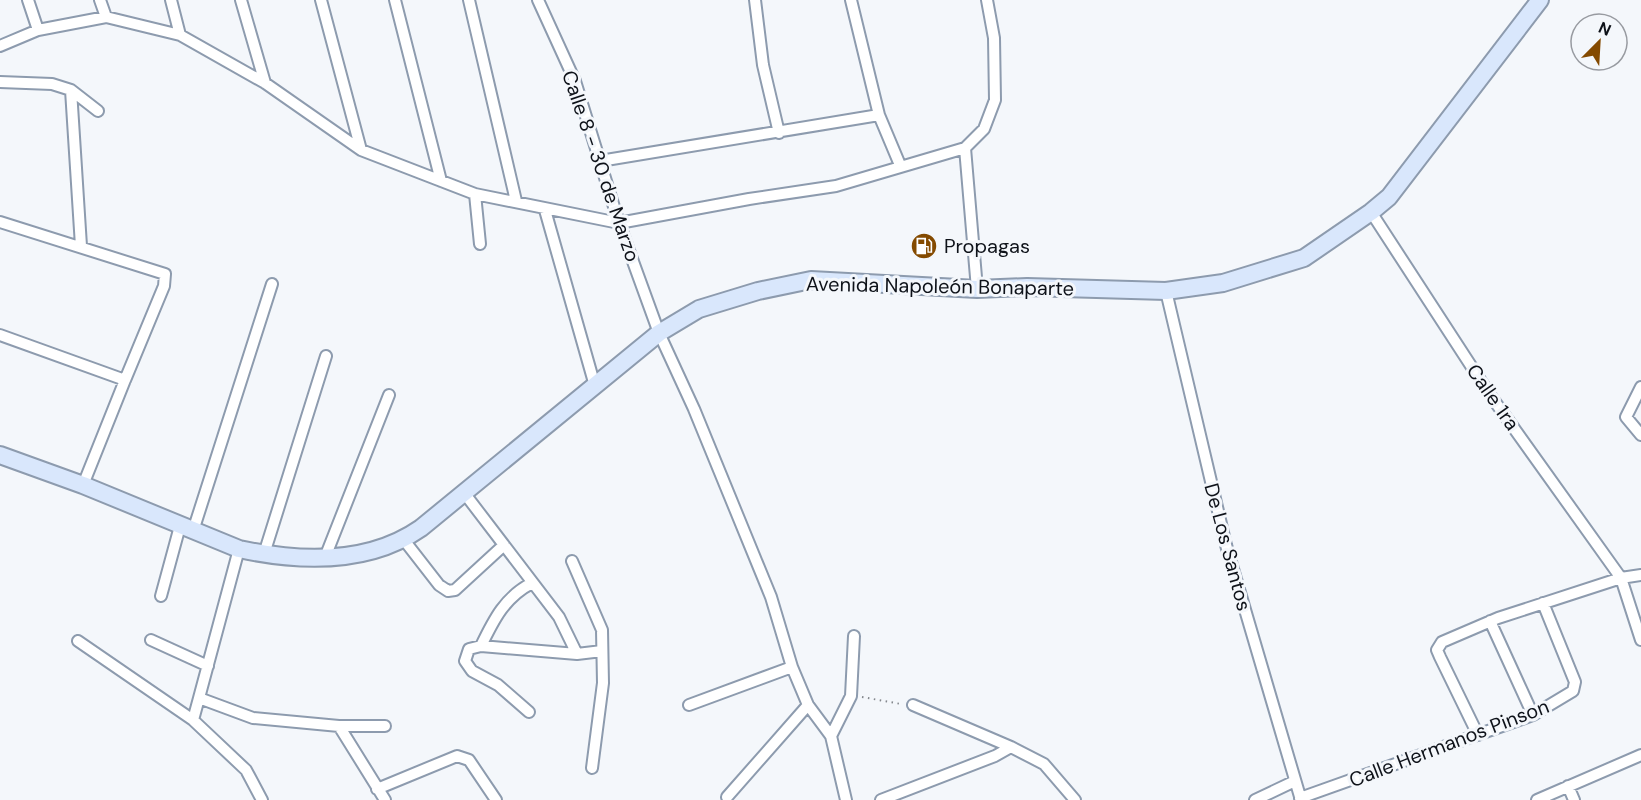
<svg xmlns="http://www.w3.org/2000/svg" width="1641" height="800" viewBox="0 0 1641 800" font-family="'DM Sans',sans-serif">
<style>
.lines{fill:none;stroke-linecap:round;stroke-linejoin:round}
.street-casing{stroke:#8d9bae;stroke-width:14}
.secondary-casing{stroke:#8d9bae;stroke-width:20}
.path{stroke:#84888d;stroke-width:2;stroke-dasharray:1.5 4.5;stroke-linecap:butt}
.street{stroke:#fff;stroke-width:10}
.secondary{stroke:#d9e7fc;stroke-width:16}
.labels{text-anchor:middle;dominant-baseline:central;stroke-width:6;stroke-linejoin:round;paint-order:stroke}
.street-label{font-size:20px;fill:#0e1219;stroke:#f4f7fb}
.poi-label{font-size:20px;fill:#0e1219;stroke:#f4f7fb;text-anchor:start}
</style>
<rect width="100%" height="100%" fill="#f4f7fb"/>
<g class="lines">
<defs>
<path id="street" d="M 28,0 L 38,30
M 100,0 L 106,17
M 171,0 L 180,35
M 241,0 L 265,83
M 321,0 L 361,150
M 395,0 L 441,181
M 469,0 L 516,201
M 538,0 L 575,81 L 619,223 L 659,333 L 694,409 L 771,597 L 792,667 L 808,705 L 831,736 L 846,800
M 755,0 L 763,65 L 779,133
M 851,0 L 879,115 L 900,165
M 0,46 L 38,30 L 106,17 L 180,35 L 265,83 L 361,150 L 475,194 L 619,223 L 749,199 L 836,186 L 965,148 L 984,129 L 995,100 L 994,38 L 987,0
M 0,82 L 52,84 L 71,90 L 98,111
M 71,90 L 81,246
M 965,148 L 977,289
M 600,161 L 879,115
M 475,194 L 480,244
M 545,210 L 595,386
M 1371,212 L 1488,392 L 1621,578 L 1641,640
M 0,222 L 165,274 L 164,286 L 125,380
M 1166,291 L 1226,545 L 1301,800
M 0,335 L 125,380 L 83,485
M 1641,387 L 1626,417 L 1641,435
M 465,494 L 559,617 L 577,654 L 602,651
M 193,531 L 272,284
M 404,540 L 439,585 L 448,591 L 455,590 L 504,545
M 239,549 L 199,698 L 253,718 L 339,726 L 385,800
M 264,554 L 326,356
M 324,560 L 389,395
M 572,561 L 602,630 L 603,683 L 592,768
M 161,596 L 180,526
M 1490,621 L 1533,715
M 151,640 L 208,666
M 78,641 L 193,720
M 481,646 C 494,619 505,597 532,583
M 199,698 L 193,720 L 246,770 L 262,800
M 689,705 L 792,667
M 913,705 L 1011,747 L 1044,764 L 1075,800
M 529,712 L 498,685 L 472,671 L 465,661 L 469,649 L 481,646 L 577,654
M 339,726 L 385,726
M 1478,735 L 1440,657 L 1437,650 L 1442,642 L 1498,618 L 1621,578 L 1641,575
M 831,736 L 851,696 L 854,636
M 1568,786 L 1574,800
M 377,789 L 457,756 L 469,760 L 496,800
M 727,797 L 808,705
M 1300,798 L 1533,715 L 1573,691 L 1575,682 L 1543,603
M 881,800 L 995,756 L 1011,747
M 1255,800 L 1295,781
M 1537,800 L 1641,755"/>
<path id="secondary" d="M 0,455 L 83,485 L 239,549 C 299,562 368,565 421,528 L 659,333 L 699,309 L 758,291 L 811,280 L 977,289 L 1027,287 L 1166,291 L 1223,283 L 1304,258 L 1371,212 L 1389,197 L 1540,0"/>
</defs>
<use href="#street" class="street-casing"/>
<use href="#secondary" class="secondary-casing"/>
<path class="path" d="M 862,697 L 901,704"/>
<use href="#street" class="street"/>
<use href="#secondary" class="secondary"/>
</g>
<defs>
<symbol id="fuel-disc" viewBox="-11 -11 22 22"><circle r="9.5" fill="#844a00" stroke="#f4f7fb"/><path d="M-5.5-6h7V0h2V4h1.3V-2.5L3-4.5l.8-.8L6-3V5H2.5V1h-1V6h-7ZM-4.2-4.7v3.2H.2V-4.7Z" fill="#fff"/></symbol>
</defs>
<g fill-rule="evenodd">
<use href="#fuel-disc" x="909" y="231" width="30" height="30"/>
</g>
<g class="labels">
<g class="street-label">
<text transform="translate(601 166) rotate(71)">Calle 8 - 30 de Marzo</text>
<text transform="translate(940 286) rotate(1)">Avenida Napoleón Bonaparte</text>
<text transform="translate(1493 397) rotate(55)">Calle 1ra</text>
<text transform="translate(1228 547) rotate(75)">De Los Santos</text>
<text transform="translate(1449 743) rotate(-21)">Calle Hermanos Pinson</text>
</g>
<g class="poi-label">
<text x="944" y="246">Propagas</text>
</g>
</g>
<g transform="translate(1599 42) rotate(24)"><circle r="28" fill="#f4f7fb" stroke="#989ba1" stroke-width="1.5"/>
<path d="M0-4.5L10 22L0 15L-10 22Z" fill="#844a00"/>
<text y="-9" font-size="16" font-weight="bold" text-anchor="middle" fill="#0e1219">N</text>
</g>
</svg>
